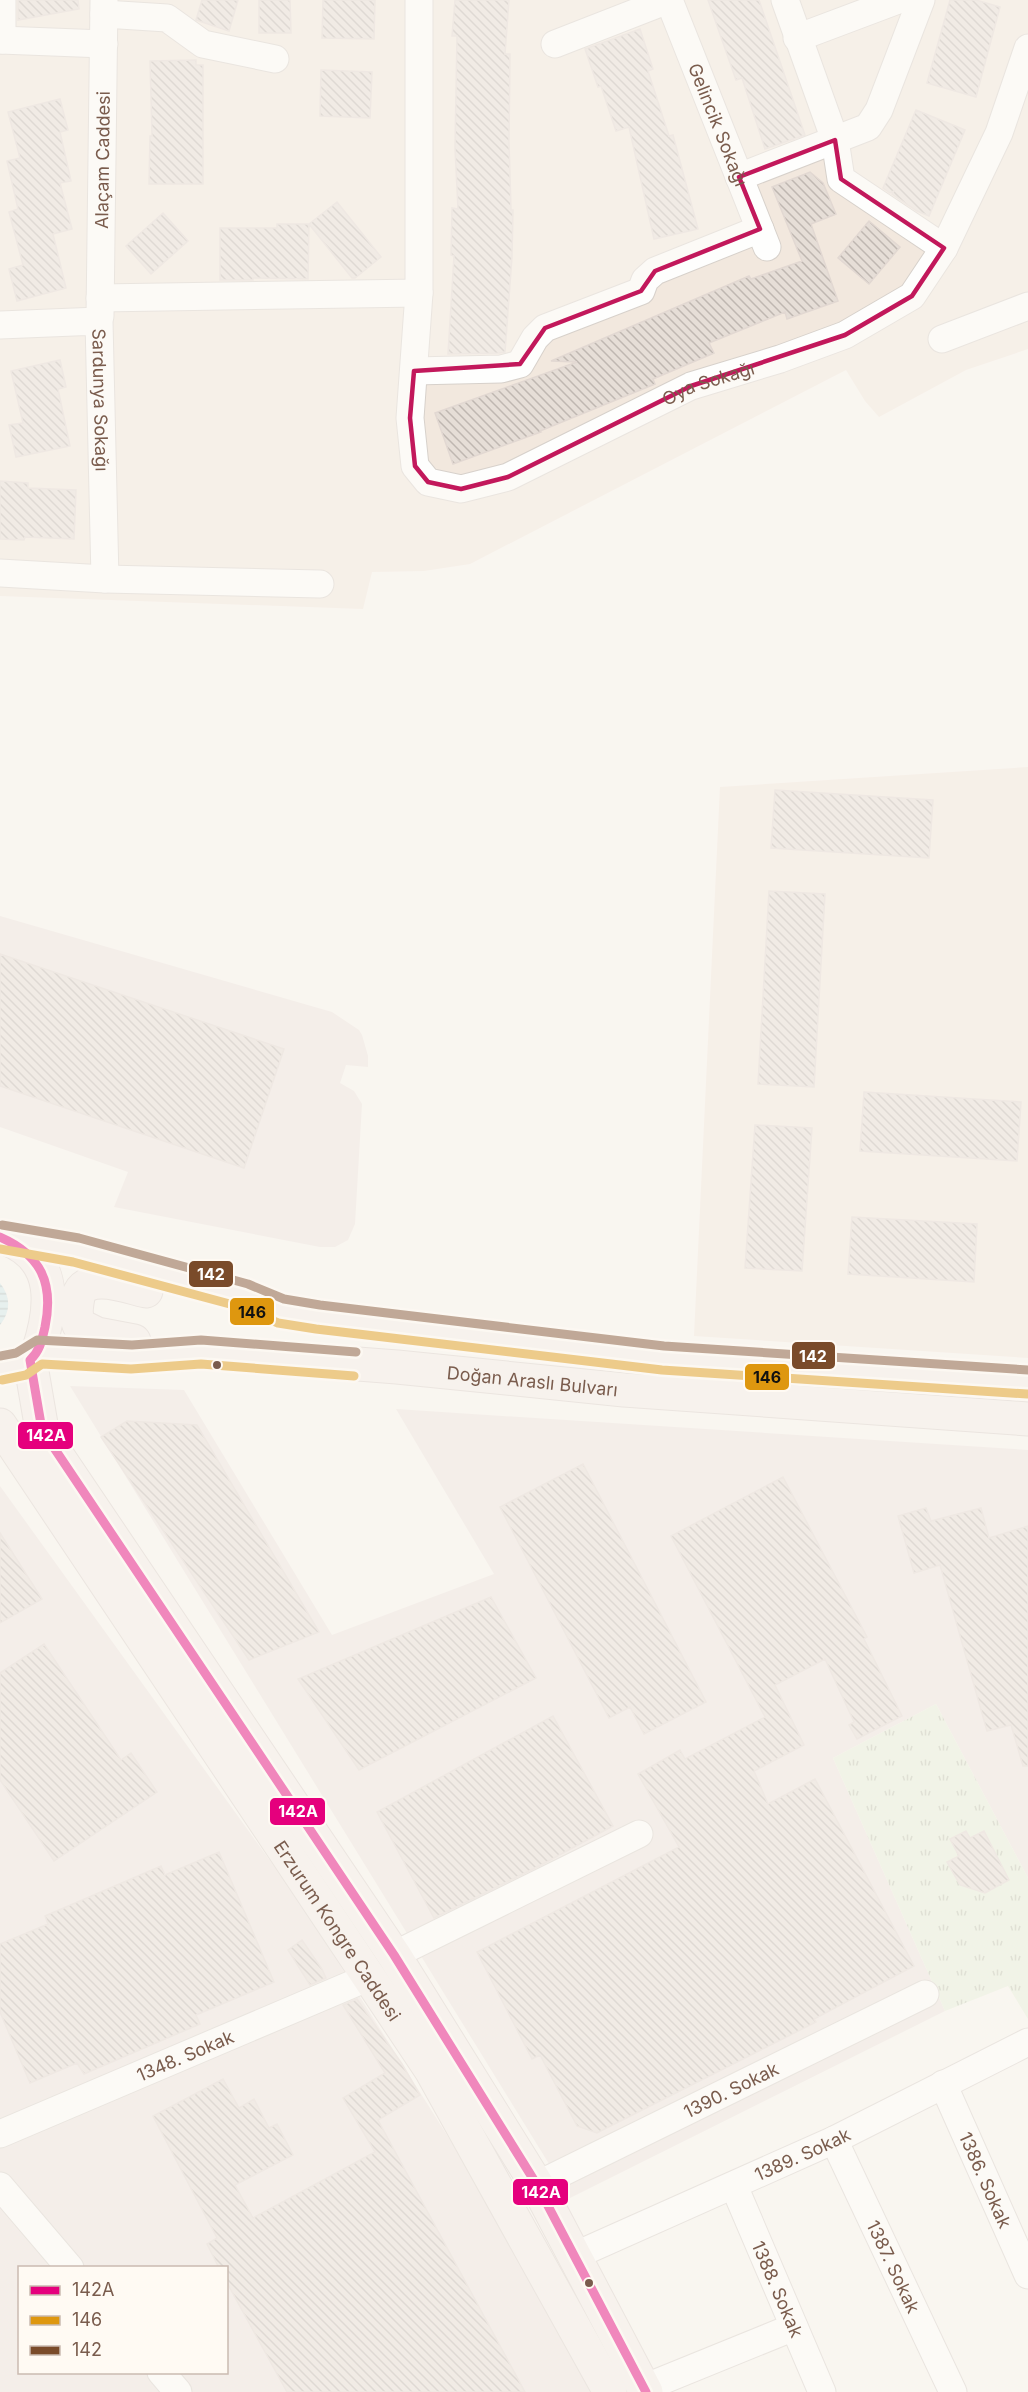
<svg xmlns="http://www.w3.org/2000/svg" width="1028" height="2392" viewBox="0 0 1028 2392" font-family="Inter,sans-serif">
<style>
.residential{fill:#f2e8de}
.industrial{fill:#ede5e0;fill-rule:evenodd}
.park{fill:url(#park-tufts)}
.water{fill:url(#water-rules)}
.building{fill:url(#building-back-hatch);stroke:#e2d8d2;stroke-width:1.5}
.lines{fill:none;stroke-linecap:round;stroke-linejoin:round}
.minor-casing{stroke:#d7d1cb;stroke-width:29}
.major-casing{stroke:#dad1cc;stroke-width:35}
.minor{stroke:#fefefd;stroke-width:27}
.major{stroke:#f3eee8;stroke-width:33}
.bus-1-casing{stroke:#fffaf3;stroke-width:14}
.bus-2-casing{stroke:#fffaf3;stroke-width:14}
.bus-3-casing{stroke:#fffaf3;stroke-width:14}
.bus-1{stroke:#e5007d;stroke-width:9}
.bus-2{stroke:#de970f;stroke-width:9}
.bus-3{stroke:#7a4b2a;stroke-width:9}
.marked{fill:none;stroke:#c2185b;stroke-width:4.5;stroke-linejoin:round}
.bus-dot{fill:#7a5c4d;stroke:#fffaf3;stroke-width:2}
.labels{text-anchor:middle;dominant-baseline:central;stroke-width:5;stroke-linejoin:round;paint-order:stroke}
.street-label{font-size:18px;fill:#7a5c4d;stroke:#fffaf3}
.line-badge{stroke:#fffaf3;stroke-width:2}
.badge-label{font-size:16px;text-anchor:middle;font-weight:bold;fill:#fff}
.pale-badge-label{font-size:16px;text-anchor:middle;font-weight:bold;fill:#111}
</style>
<defs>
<pattern id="park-tufts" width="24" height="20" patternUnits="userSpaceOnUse" patternTransform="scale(1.5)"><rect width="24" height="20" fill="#e7f0db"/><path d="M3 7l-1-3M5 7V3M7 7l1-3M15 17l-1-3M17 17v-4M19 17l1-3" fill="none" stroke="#c0c6b4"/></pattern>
<pattern id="water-rules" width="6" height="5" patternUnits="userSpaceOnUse" patternTransform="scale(1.5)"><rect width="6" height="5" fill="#d0e8ea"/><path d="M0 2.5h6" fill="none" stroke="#aebfc0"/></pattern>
<pattern id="building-back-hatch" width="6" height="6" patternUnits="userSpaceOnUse" patternTransform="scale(1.5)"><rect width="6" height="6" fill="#e6ded7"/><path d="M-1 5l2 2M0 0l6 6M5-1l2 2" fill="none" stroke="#bfb7b1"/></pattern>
</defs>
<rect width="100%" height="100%" fill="#f9f5f0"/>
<path class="residential" d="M 0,0 L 1028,0 L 1028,349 L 966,370 L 879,417 L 865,401 L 846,370 L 470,564 L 424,571 L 372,572 L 363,609 L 0,596 Z
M 1028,767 L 1028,1358 L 694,1336 L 720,787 Z"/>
<path class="industrial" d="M 0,916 L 332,1012 L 359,1030 L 362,1035 L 368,1056 L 368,1067 L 346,1065 L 340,1083 L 354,1091 L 362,1104 L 355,1224 L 348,1240 L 335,1247 L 320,1247 L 114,1207 L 128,1172 L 0,1127 Z
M 70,1386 L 184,1390 L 332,1635 L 494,1574 L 396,1409 L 1028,1450 L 1028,1878 L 936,1704 L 833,1758 L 945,2011 L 570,2198 Z
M 0,1486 L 302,1905 L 503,2224 L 596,2392 L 0,2392 ZM 20,2268 L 226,2268 L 226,2372 L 20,2372 Z"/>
<path class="park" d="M 936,1704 L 1028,1878 L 1028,2019 L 1008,1986 L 945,2011 L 833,1758 Z"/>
<path class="water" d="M 0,1283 C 11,1297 11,1311 0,1325 Z"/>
<path class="building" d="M 18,0 L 78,0 L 79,9 L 18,20 Z
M 202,0 L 238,0 L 229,31 L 196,20 Z
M 259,0 L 290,0 L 291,33 L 259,33 Z
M 323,0 L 375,0 L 374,39 L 322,38 Z
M 455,0 L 509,0 L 505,54 L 510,54 L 509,142 L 511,210 L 513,210 L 512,257 L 505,352 L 499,353 L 448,354 L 454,256 L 451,255 L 452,208 L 458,209 L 455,148 L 457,36 L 452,36 Z
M 708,0 L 759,0 L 805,135 L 765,149 L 742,78 L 736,80 Z
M 950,0 L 976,0 L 1000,7 L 976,97 L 927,83 Z
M 640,29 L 653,69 L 648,71 L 669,136 L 673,135 L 698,229 L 654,239 L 629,127 L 616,131 L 601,86 L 598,87 L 585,49 Z
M 196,60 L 196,65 L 203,65 L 203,184 L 149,184 L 150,136 L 152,136 L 150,61 Z
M 321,70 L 372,72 L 370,118 L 320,116 Z
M 60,99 L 68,130 L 60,132 L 71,181 L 60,183 L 72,229 L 53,234 L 66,288 L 17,301 L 9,269 L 23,265 L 9,212 L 18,209 L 7,161 L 20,158 L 8,112 Z
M 916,110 L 965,130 L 929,216 L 917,211 L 892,194 L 894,191 L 890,193 L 883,188 Z
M 810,172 L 823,183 L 836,214 L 811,224 L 838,301 L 787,319 L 785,312 L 709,343 L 714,353 L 653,379 L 655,384 L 540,431 L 541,432 L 453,464 L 435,413 L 577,362 L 551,361 L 749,276 L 751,279 L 802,261 L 772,187 Z
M 337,202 L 381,257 L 355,278 L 352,278 L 309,224 Z
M 163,213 L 188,241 L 151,274 L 126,246 Z
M 869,221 L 900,247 L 869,284 L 838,258 Z
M 277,224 L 309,224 L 308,279 L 253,278 L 253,280 L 220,280 L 220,228 L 277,228 Z
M 60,360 L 66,387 L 58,389 L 70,446 L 16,457 L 9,425 L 23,423 L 11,371 Z
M 0,481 L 28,483 L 28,488 L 76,490 L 74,539 L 25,537 L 24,540 L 0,539 Z
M 775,790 L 933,800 L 929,858 L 771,848 Z
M 769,891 L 825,894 L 814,1087 L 758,1084 Z
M 0,954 L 284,1049 L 244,1168 L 0,1086 Z
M 864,1092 L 1021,1102 L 1017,1161 L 860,1151 Z
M 755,1125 L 812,1128 L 802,1271 L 745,1268 Z
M 852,1217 L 977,1224 L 974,1282 L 848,1274 Z
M 127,1421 L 197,1425 L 319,1632 L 249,1660 L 101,1437 Z
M 583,1464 L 706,1702 L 644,1734 L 630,1707 L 609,1718 L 500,1507 Z
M 783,1477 L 867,1637 L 864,1639 L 902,1716 L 857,1739 L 849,1725 L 854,1722 L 825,1659 L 775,1685 L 804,1745 L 754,1771 L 768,1804 L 815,1779 L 914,1966 L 814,2019 L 816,2022 L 597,2133 L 577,2126 L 540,2055 L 532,2059 L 477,1952 L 679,1847 L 638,1774 L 680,1750 L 685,1759 L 765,1717 L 671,1536 Z
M 926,1508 L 931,1521 L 981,1508 L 989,1538 L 1028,1526 L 1028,1766 L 1023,1766 L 1011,1725 L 987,1731 L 940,1565 L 914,1573 L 898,1516 Z
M 0,1533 L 42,1599 L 0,1623 Z
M 491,1597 L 536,1678 L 359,1770 L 298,1679 Z
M 44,1644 L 121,1760 L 131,1753 L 157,1792 L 54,1861 L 0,1780 L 0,1673 Z
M 553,1716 L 613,1826 L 541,1865 L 434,1918 L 377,1812 Z
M 966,1831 L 970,1838 L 984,1831 L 1009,1880 L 985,1893 L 960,1885 L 947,1862 L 959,1856 L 950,1839 Z
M 219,1852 L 274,1982 L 196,2015 L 200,2024 L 84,2074 L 77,2063 L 30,2083 L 0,2012 L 0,1944 L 48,1924 L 45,1916 L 161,1866 L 165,1875 Z
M 302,1940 L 322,1969 L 326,1978 L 310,1985 L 288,1950 Z
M 357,1999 L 402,2064 L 420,2095 L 378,2120 L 525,2392 L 287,2392 L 226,2281 L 226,2268 L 219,2268 L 207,2244 L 217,2238 L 153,2116 L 223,2079 L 239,2108 L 254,2099 L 269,2128 L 277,2124 L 293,2155 L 235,2185 L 253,2218 L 375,2152 L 343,2098 L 385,2073 L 343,2005 Z"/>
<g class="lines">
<defs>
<g id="minor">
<path id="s1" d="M 669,0 L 767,247"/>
<path d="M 785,0 L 835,140 L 841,179 L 944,248"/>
<path d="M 104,14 L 167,18 L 203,44 L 275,59"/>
<path d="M 797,38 L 898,0"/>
<path d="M 0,40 L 104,44"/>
<path d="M 2,40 L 2,0"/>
<path d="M 555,44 L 668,0"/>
<path d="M 739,177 L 868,127 L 879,110 L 921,0"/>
<path id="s2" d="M 419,293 L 410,418 L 415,466 L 428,482 L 461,489 L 508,477 L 691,386 L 780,359 L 845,335 L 912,296 L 944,248 L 999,133 L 1028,48"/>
<path d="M 100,298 L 419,293 L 419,0"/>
<path id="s3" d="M 100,316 L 104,0"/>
<path id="s4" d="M 0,325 L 99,321 L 105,579"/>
<path d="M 942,339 L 1028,306"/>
<path d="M 414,371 L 501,369 L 520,364 L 535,338 L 545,328 L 641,291 L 645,280 L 655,271 L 760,229"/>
<path d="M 0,573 L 105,579 L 320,584"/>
<path d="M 394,1955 L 639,1834"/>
<path id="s5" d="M 943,2084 L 1028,2275"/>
<path id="s6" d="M 0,2134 L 369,1977"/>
<path id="s7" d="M 834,2140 L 953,2392"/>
<path id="s8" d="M 537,2185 L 925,1994"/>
<path d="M 0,2186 L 70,2268"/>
<path id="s9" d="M 734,2186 L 822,2392"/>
<path id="s10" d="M 574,2256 L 834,2140 L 1028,2042"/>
<path d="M 161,2372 L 178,2392"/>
<path d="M 644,2388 L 794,2327"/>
</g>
<g id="major">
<path d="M 0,1237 L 76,1250 L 245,1296 L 281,1311 L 318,1317 L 663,1358 L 1028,1382"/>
<path d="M 134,1341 L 97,1334 L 79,1325 C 75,1315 76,1308 78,1297 C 85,1270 128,1287 146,1291"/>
<path id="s11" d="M 38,1352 L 132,1357 L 201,1352 L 397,1367 L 624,1390 L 1028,1419"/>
<path d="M 30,1360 L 42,1430 L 59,1458 L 394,1955 L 537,2185 L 646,2392"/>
<path d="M 0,1368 L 21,1364 L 38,1352 C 52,1310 59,1259 7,1239"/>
<path id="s12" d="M 0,1425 L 431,2070 L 610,2392"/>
</g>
</defs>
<use href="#minor" class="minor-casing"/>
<use href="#major" class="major-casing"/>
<use href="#minor" class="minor"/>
<use href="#major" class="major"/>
<defs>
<path id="bus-1" d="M 0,1237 C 41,1255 54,1283 45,1327 C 42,1340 40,1351 30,1360 L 42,1430 L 394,1955 L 537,2185 L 646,2392"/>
<path id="bus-2" d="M 0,1249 L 73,1262 L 241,1307 L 278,1323 L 316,1329 L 662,1370 L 1027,1394
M 2,1380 L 26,1375 L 42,1364 L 131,1369 L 201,1364 L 354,1376"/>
<path id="bus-3" d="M 2,1225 L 79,1238 L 248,1284 L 284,1299 L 320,1305 L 664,1346 L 1028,1370
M 0,1356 L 16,1353 L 37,1340 L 132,1345 L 201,1340 L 356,1352"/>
</defs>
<use href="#bus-1" class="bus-1-casing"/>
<use href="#bus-2" class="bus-2-casing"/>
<use href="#bus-3" class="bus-3-casing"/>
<use href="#bus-1" class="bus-1"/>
<use href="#bus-2" class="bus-2"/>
<use href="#bus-3" class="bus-3"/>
</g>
<path d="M0 0H1028V2392H0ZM 835,140 L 841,179 L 944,248 L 912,296 L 845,335 L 691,386 L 508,477 L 461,489 L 428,482 L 415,466 L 410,418 L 414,371 L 520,364 L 545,328 L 641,291 L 655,271 L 760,229 L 739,177 Z" fill="#f9f5f0" fill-opacity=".55" fill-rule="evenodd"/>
<path class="marked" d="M 835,140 L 841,179 L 944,248 L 912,296 L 845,335 L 691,386 L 508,477 L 461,489 L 428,482 L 415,466 L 410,418 L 414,371 L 520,364 L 545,328 L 641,291 L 655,271 L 760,229 L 739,177 Z"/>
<g class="bus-dot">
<circle cx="217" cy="1365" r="5"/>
<circle cx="589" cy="2283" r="5"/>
</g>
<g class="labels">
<g class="street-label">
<text stroke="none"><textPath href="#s1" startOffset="134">Gelincik Sokağı</textPath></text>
<text stroke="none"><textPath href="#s3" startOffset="156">Alaçam Caddesi</textPath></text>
<text stroke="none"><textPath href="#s2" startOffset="498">Oya Sokağı</textPath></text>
<text stroke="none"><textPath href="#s4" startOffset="178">Sardunya Sokağı</textPath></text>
<text stroke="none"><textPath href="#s11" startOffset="496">Doğan Araslı Bulvarı</textPath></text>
<text stroke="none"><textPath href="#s12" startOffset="608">Erzurum Kongre Caddesi</textPath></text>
<text stroke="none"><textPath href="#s6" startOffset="201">1348. Sokak</textPath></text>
<text stroke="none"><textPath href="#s8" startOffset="216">1390. Sokak</textPath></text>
<text stroke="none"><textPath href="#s10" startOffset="250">1389. Sokak</textPath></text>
<text stroke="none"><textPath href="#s5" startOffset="105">1386. Sokak</textPath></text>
<text stroke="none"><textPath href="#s7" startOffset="140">1387. Sokak</textPath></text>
<text stroke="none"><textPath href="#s9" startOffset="112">1388. Sokak</textPath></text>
</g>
</g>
<g class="line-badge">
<rect x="188" y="1260" width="46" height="28" rx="6" fill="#7a4b2a"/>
<rect x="229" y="1297" width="46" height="29" rx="6" fill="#de970f"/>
<rect x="791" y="1341" width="45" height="29" rx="6" fill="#7a4b2a"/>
<rect x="744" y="1363" width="46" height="28" rx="6" fill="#de970f"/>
<rect x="17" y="1421" width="57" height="29" rx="6" fill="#e5007d"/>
<rect x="269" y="1797" width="57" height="29" rx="6" fill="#e5007d"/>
<rect x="512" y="2178" width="57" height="28" rx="6" fill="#e5007d"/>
</g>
<g class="badge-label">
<text x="211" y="1280">142</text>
<text x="813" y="1362">142</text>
<text x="46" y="1441">142A</text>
<text x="298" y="1817">142A</text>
<text x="541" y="2198">142A</text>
</g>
<g class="pale-badge-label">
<text x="252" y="1318">146</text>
<text x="767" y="1383">146</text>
</g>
<rect x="18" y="2266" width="210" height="108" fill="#fffaf3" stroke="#cabbb1" stroke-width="1.5"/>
<rect x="30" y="2286" width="30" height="9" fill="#e5007d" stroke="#cabbb1" stroke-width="1.5"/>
<text x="72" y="2296" font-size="18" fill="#7a5c4d">142A</text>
<rect x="30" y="2316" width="30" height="9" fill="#de970f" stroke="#cabbb1" stroke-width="1.5"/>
<text x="72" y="2326" font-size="18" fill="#7a5c4d">146</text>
<rect x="30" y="2346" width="30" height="9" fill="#7a4b2a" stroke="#cabbb1" stroke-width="1.5"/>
<text x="72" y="2356" font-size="18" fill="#7a5c4d">142</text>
</svg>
